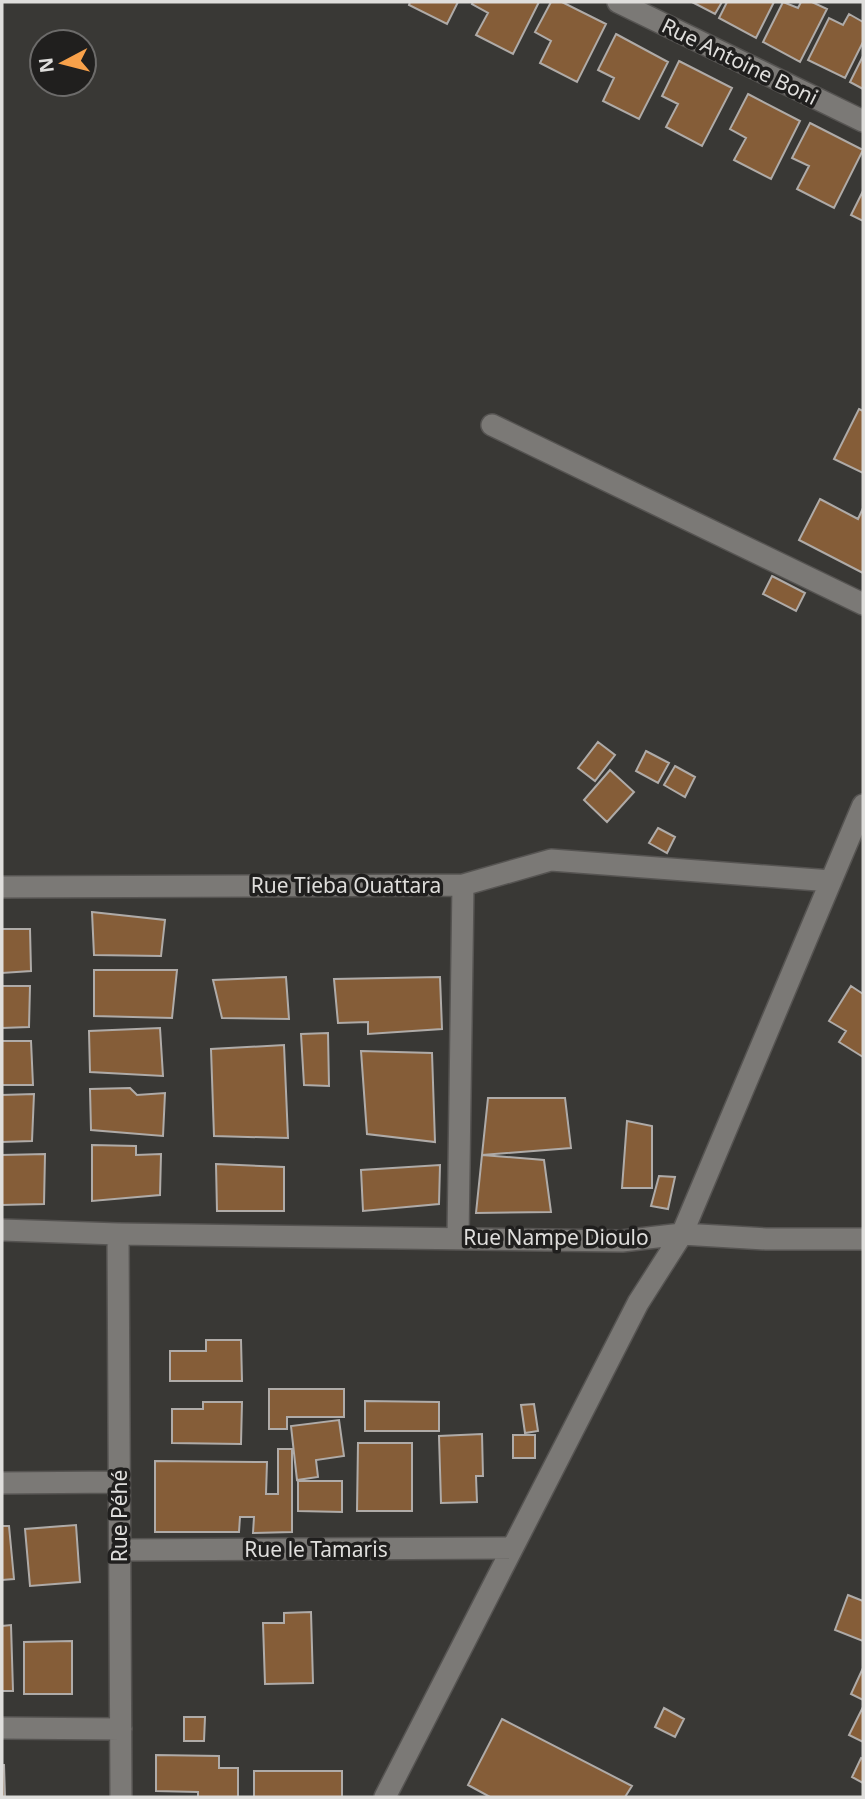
<svg xmlns="http://www.w3.org/2000/svg" width="865" height="1799" viewBox="0 0 865 1799" font-family="'Noto Sans',sans-serif">
<style>
.building{fill:#855d38;stroke:#afaba8;stroke-width:2}
.lines{fill:none;stroke-linecap:round;stroke-linejoin:round}
.minor-casing{stroke:#565452;stroke-width:24}
.minor{stroke:#7b7976;stroke-width:21}
.labels{text-anchor:middle;dominant-baseline:central;stroke-width:7;stroke-linejoin:round;paint-order:stroke}
.street-label{font-size:21px;fill:#dfdedc;stroke:#201f1e}
</style>
<rect width="100%" height="100%" fill="#393835"/>
<path class="building" d="M 410,2 L 458,2 L 447,24 L 409,5 Z
M 473,2 L 539,2 L 513,54 L 476,35 L 488,13 L 472,4 Z
M 551,2 L 562,2 L 606,24 L 577,82 L 540,63 L 551,41 L 535,32 Z
M 692,2 L 722,2 L 715,14 Z
M 727,2 L 774,2 L 756,38 L 719,18 Z
M 783,2 L 798,8 L 801,2 L 812,2 L 827,9 L 800,62 L 763,42 Z
M 849,14 L 863,22 L 863,42 L 845,78 L 808,60 L 829,18 L 843,25 Z
M 616,34 L 668,62 L 639,119 L 603,101 L 614,78 L 598,70 Z
M 863,56 L 863,89 L 850,82 Z
M 679,61 L 732,88 L 702,146 L 666,127 L 678,104 L 662,96 Z
M 748,94 L 800,121 L 771,179 L 734,160 L 746,138 L 730,129 Z
M 810,123 L 863,150 L 834,208 L 797,189 L 809,166 L 792,158 Z
M 863,191 L 863,221 L 851,215 Z
M 859,409 L 863,411 L 863,473 L 834,459 Z
M 820,499 L 858,519 L 863,508 L 863,573 L 799,540 Z
M 772,576 L 805,593 L 796,611 L 763,594 Z
M 598,742 L 615,755 L 595,781 L 578,768 Z
M 646,751 L 669,763 L 658,783 L 636,771 Z
M 675,766 L 695,777 L 685,797 L 664,785 Z
M 610,770 L 634,792 L 607,822 L 584,800 Z
M 658,828 L 675,837 L 667,853 L 649,843 Z
M 92,912 L 165,920 L 161,956 L 94,955 Z
M 2,929 L 30,929 L 31,971 L 2,973 Z
M 94,970 L 177,970 L 172,1018 L 94,1016 Z
M 286,977 L 289,1019 L 222,1018 L 213,980 Z
M 440,977 L 442,1029 L 368,1034 L 368,1022 L 338,1023 L 334,979 Z
M 2,986 L 30,986 L 29,1027 L 2,1028 Z
M 851,986 L 863,994 L 863,1057 L 839,1042 L 846,1031 L 829,1021 Z
M 160,1028 L 163,1076 L 90,1072 L 89,1031 Z
M 328,1033 L 329,1086 L 304,1085 L 301,1034 Z
M 2,1041 L 31,1041 L 33,1085 L 2,1085 Z
M 284,1045 L 288,1138 L 214,1136 L 211,1049 Z
M 361,1051 L 432,1053 L 435,1142 L 367,1134 Z
M 130,1088 L 137,1095 L 165,1093 L 163,1136 L 91,1130 L 90,1089 Z
M 34,1094 L 32,1141 L 2,1142 L 2,1095 Z
M 488,1098 L 565,1098 L 571,1148 L 482,1155 Z
M 627,1121 L 652,1126 L 652,1188 L 622,1188 Z
M 92,1145 L 136,1146 L 136,1155 L 161,1154 L 160,1195 L 92,1201 Z
M 45,1154 L 44,1204 L 2,1205 L 2,1155 Z
M 482,1155 L 544,1160 L 551,1212 L 476,1213 Z
M 216,1164 L 284,1167 L 284,1211 L 217,1211 Z
M 440,1165 L 439,1204 L 363,1211 L 361,1170 Z
M 659,1176 L 675,1177 L 668,1209 L 651,1206 Z
M 206,1340 L 241,1340 L 242,1381 L 170,1381 L 170,1351 L 206,1351 Z
M 269,1389 L 344,1389 L 344,1417 L 287,1417 L 287,1429 L 269,1429 Z
M 365,1401 L 439,1402 L 439,1431 L 365,1431 Z
M 203,1402 L 242,1402 L 241,1444 L 172,1443 L 172,1409 L 203,1409 Z
M 534,1404 L 538,1431 L 525,1433 L 521,1405 Z
M 339,1420 L 344,1456 L 316,1460 L 318,1477 L 297,1480 L 291,1426 Z
M 482,1434 L 483,1476 L 476,1476 L 477,1502 L 441,1503 L 439,1436 Z
M 513,1435 L 535,1435 L 535,1458 L 513,1458 Z
M 358,1443 L 412,1443 L 412,1511 L 357,1511 Z
M 278,1449 L 292,1449 L 292,1532 L 253,1533 L 254,1517 L 240,1517 L 239,1532 L 155,1532 L 155,1461 L 267,1462 L 266,1494 L 278,1494 Z
M 298,1481 L 342,1481 L 342,1512 L 298,1511 Z
M 76,1525 L 80,1582 L 30,1586 L 25,1529 Z
M 2,1526 L 9,1526 L 14,1579 L 2,1580 Z
M 848,1595 L 863,1601 L 863,1641 L 835,1630 Z
M 311,1612 L 313,1683 L 265,1684 L 263,1623 L 284,1623 L 284,1613 Z
M 11,1625 L 13,1691 L 2,1691 L 2,1626 Z
M 72,1641 L 72,1694 L 24,1694 L 24,1642 Z
M 863,1668 L 863,1700 L 851,1694 Z
M 863,1707 L 863,1742 L 849,1735 Z
M 664,1708 L 684,1719 L 675,1737 L 655,1727 Z
M 184,1717 L 205,1717 L 204,1741 L 184,1741 Z
M 502,1719 L 632,1786 L 625,1797 L 490,1797 L 468,1785 Z
M 156,1755 L 219,1756 L 219,1768 L 238,1768 L 238,1797 L 198,1797 L 198,1792 L 156,1791 Z
M 861,1758 L 863,1759 L 863,1783 L 852,1777 Z
M 2,1765 L 4,1765 L 5,1797 L 2,1797 Z
M 254,1771 L 342,1771 L 342,1797 L 254,1797 Z"/>
<g class="lines">
<defs>
<path id="minor" d="M 618,2 L 863,121
M 492,425 L 863,604
M 863,805 L 682,1234 L 766,1239 L 863,1239
M 463,885 L 551,860 L 831,881
M 2,887 L 463,885 L 458,1238
M 2,1230 L 118,1234 L 622,1241 L 682,1234 L 638,1303 L 385,1797
M 118,1234 L 121,1797
M 2,1483 L 119,1482
M 120,1550 L 512,1548
M 2,1728 L 121,1729"/>
</defs>
<use href="#minor" class="minor-casing"/>
<use href="#minor" class="minor"/>
</g>
<g class="labels">
<g class="street-label">
<text transform="translate(740 61) rotate(26)">Rue Antoine Boni</text>
<text x="346" y="885">Rue Tieba Ouattara</text>
<text x="556" y="1237">Rue Nampe Dioulo</text>
<text transform="translate(119 1516) rotate(-90)">Rue Péhé</text>
<text x="316" y="1549">Rue le Tamaris</text>
</g>
</g>
<rect width="865" height="1799" fill="none" stroke="#dfdedc" stroke-width="7"/>
<g transform="translate(63 63) rotate(263)"><circle r="33" fill="#201f1e" stroke="#6c6b6a" stroke-width="2"/>
<path d="M0-5L12 26L0 18L-12 26Z" fill="#f8a14a"/>
<text y="-10" font-size="19" font-weight="bold" text-anchor="middle" fill="#dfdedc">N</text>
</g>
</svg>
